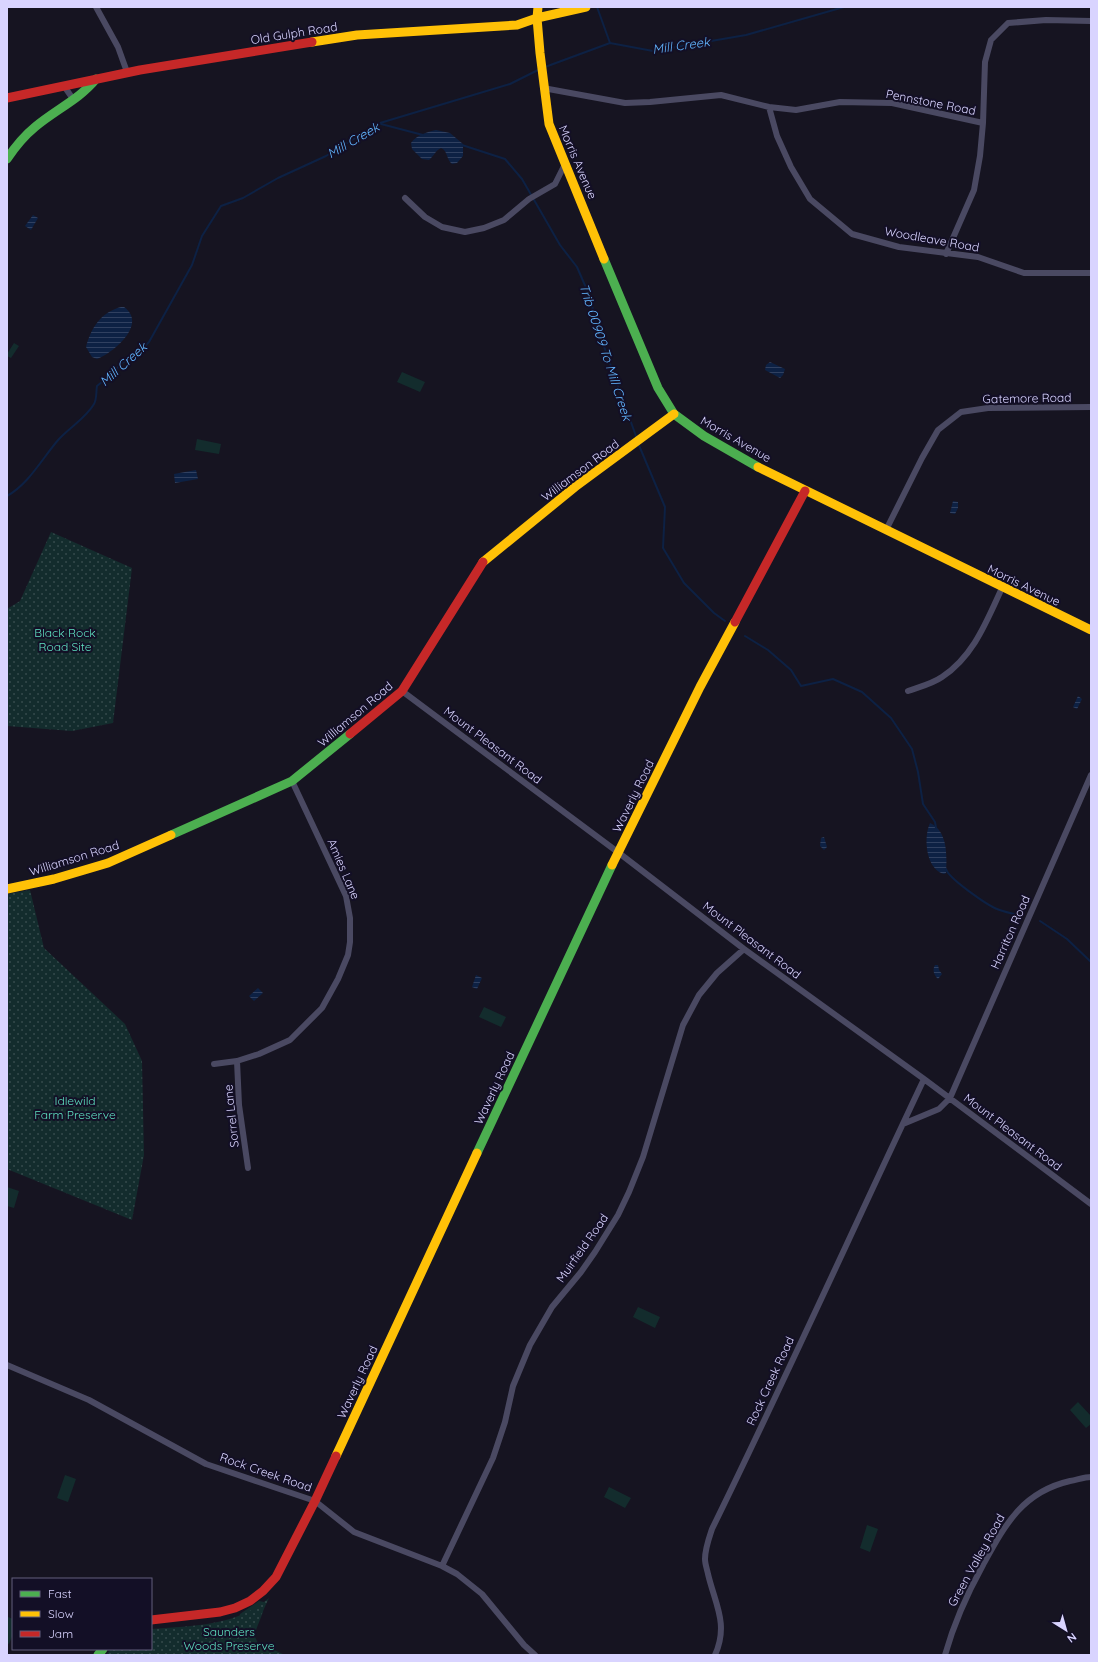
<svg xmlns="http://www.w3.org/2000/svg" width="1098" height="1662" viewBox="0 0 1098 1662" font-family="Quicksand,sans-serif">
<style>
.forest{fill:url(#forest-crowns)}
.park{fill:url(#park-dots)}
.garden{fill:#132c2d}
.water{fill:url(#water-rules)}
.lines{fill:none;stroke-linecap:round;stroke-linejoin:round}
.stream{stroke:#0d2144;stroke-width:2}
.street{stroke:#4a4962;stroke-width:6}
.fast{stroke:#4caf50;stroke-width:9}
.slow{stroke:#ffc107;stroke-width:9}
.jam{stroke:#c62828;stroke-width:9}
.labels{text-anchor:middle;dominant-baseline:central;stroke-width:4;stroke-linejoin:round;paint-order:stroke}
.street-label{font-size:12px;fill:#d9d4ff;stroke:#130f26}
.park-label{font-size:12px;fill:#5fe0c0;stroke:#130f26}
.water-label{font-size:13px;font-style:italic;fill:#62b6ff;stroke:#130f26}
</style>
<defs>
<pattern id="forest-crowns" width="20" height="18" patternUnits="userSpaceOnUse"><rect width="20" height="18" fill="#132c2d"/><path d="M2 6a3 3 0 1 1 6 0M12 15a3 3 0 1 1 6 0" fill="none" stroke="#354a4c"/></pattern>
<pattern id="park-dots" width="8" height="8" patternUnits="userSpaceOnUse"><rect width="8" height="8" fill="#132c2d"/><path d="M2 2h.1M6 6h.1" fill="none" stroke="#354a4c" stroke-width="1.8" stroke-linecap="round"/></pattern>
<pattern id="water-rules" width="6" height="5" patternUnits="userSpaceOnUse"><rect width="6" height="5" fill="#0d2144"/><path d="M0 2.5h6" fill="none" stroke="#304060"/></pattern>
</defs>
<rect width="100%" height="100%" fill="#161421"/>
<path class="forest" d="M 259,1601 L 264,1602 L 263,1612 L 254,1635 L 259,1645 L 253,1655 L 238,1626 L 240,1614 Z"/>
<path class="park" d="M 51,532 L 132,568 L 113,723 L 72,731 L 7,726 L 7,609 L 20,601 Z
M 30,890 L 44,948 L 125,1024 L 142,1061 L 144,1155 L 132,1220 L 7,1169 L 7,894 Z
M 269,1598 L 250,1639 L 285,1655 L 106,1655 L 111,1649 L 151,1649 L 151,1629 C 195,1625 233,1627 269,1598 Z"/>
<path class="garden" d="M 14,343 L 19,346 L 11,358 L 7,356 L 7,354 Z
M 402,372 L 425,382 L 420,392 L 397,382 Z
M 197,439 L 221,444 L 219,454 L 195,450 Z
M 484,1007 L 506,1017 L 501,1027 L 479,1017 Z
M 7,1187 L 19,1191 L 14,1208 L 7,1206 Z
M 638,1307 L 660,1317 L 655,1328 L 633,1317 Z
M 1078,1402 L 1091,1416 L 1091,1424 L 1086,1428 L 1070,1410 Z
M 65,1475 L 76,1479 L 68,1502 L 57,1498 Z
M 609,1487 L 631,1498 L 625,1508 L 604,1497 Z
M 867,1525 L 878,1529 L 870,1552 L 860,1548 Z
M 8,1617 L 13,1619 L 13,1634 L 9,1644 L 7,1643 Z"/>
<path class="water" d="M 436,130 L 450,133 L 463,144 L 463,156 L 457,163 L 452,164 C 446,159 448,151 441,148 C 435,151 434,156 429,160 L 422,159 L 412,149 L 411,143 C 416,135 427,132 436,130 Z
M 33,215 L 38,218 L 31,230 L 25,226 Z
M 121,307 L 124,307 C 148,324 113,353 97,359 L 92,357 L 86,347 C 91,328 101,312 121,307 Z
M 770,362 L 785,369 L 783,375 L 780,378 L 765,370 L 766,365 Z
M 196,470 L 198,479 L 175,483 L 174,474 Z
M 953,501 L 958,502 L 958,508 L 955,514 L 950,513 Z
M 1078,696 L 1082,699 L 1077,709 L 1073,707 Z
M 930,823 C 948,831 947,856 946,873 L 944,874 C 926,869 923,838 930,823 Z
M 824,837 L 827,847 L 824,850 L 820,846 L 821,838 Z
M 935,965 L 938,965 L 939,970 L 942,974 L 938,979 C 934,975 932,970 935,965 Z
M 476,975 L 482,978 L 477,989 L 472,987 Z
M 258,988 L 263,993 L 254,1001 L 249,996 Z"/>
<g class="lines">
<path class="stream" d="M 597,7 L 610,43
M 545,67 L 610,43 L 653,51 L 746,35 L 844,7
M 381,124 L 423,135
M 462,145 L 505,159 L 522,179 L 560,245 L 577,267 L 590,297 L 597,327 L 637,439
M 638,443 L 665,507 L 663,548 L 684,583 L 714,613 L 725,621
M 7,496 C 29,484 43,457 59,439 C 70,427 86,418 94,404 C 97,399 96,391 97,386 L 114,372 L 121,364 L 141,350 L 149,342 L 192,265 L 202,236 L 221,206 L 243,198 L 278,178 L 326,156 L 380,123 L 510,84 L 540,69
M 745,636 L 768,650 L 791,670 L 801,686 L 833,679 L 862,692 L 891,718 L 912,749 L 918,772 L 923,804 L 935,822 L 936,828
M 946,869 C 948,878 987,905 997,909 C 1004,912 1011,913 1018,915
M 1040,921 L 1067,939 L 1091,962"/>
<path class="street" d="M 96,7 L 118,47 L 127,72
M 64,86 L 73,99
M 543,88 L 625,103 L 650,102 L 721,95 L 769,107 L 796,110 L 840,102 L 892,103 L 983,123 L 985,62 L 991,40 L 1008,23 L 1046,20 L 1091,21
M 769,107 L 777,136 L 791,167 L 810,199 L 852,234 L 899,247 L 978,257 L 1024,273 L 1091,273
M 405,198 L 425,217 L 442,227 L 465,232 L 484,228 L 504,220 L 529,199 L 555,184 L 565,164
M 946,254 L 974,190 L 980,156 L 983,123
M 886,530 L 922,458 L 938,430 L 961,412 L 988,408 L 1091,407
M 402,691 L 619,853 L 744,949 L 924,1079 L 1091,1204
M 908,691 C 919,687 932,684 942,677 C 974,656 987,620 1002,588
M 237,1061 L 239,1105 L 248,1168
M 214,1064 L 237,1061 L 259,1054 L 290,1040 L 322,1008 L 338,979 L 348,955 L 350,942 L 350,918 L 346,896 L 292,781
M 903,1124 L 939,1109 L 950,1098 L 1091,775
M 7,1365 L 89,1400 L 206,1464 L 315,1501 L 354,1532 L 442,1566 L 457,1574 L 482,1594 L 524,1645 L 535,1655
M 442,1566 L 493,1458 L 505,1422 L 513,1386 L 530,1345 L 552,1307 L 581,1272 L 595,1252 L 618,1215 L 629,1192 L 643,1157 L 683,1025 L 699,995 L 717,973 L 744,949
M 715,1655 C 729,1624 715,1604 708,1574 C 707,1569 705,1564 705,1559 C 705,1549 709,1538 712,1529 C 785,1380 853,1229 924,1079
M 945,1655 C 954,1623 967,1594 983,1565 C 1005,1525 1022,1492 1070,1481 C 1077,1480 1084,1477 1091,1477"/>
<path class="fast" d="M 7,159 C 15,147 24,136 35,127 C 55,110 80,99 96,79
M 604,259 L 658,388 L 674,414 L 704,436 L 758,467
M 171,835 L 292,781 L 350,734
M 477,1153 L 612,865
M 98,1655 L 103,1649"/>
<path class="slow" d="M 538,7 L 537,18 L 540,53 L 549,124 L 604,259
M 312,42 L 357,35 L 517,25 L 537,18 L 586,7
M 758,467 L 1091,630
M 483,562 L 575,487 L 674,414
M 612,865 L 700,687 L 735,622
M 7,889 L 54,879 L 108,863 L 171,835
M 336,1456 L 477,1153"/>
<path class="jam" d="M 7,98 L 140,70 L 312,42
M 735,622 L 805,491
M 350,734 L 402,691 L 483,562
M 151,1620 L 220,1612 L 235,1608 L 250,1601 L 263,1591 L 276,1577 L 315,1501 L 336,1456"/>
</g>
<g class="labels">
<g class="street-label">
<text transform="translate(294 33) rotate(-9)">Old Gulph Road</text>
<text transform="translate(931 102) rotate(11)">Pennstone Road</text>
<text transform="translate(578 162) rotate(67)">Morris Avenue</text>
<text transform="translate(932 239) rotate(10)">Woodleave Road</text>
<text transform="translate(1027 398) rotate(-1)">Gatemore Road</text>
<text transform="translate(736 439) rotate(30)">Morris Avenue</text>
<text transform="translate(580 470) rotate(-37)">Williamson Road</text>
<text transform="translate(1024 585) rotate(26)">Morris Avenue</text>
<text transform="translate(355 714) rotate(-40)">Williamson Road</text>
<text transform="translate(493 745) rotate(37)">Mount Pleasant Road</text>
<text transform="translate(633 796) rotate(-64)">Waverly Road</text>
<text transform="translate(74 858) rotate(-17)">Williamson Road</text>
<text transform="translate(344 869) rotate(67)">Amies Lane</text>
<text transform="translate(1010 932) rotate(-66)">Harriton Road</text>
<text transform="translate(752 940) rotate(37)">Mount Pleasant Road</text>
<text transform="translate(494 1088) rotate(-65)">Waverly Road</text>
<text transform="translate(231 1116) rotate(-96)">Sorrel Lane</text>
<text transform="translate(1013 1132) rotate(37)">Mount Pleasant Road</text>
<text transform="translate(582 1248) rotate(-55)">Muirfield Road</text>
<text transform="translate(770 1381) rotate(-65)">Rock Creek Road</text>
<text transform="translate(357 1382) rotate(-65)">Waverly Road</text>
<text transform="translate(266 1472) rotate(19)">Rock Creek Road</text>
<text transform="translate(976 1560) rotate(-61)">Green Valley Road</text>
</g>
<g class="park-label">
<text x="65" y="632">Black Rock<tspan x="65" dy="14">Road Site</tspan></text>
<text x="75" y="1100">Idlewild<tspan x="75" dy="14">Farm Preserve</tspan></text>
<text x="229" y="1631">Saunders<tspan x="229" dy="14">Woods Preserve</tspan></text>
</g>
<g class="water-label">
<text transform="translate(681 45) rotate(-8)">Mill Creek</text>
<text transform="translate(353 140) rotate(-30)">Mill Creek</text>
<text transform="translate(606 352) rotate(72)">Trib 00909 To Mill Creek</text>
<text transform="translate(123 364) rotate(-42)">Mill Creek</text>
</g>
</g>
<rect width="1098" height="1662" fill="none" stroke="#d9d4ff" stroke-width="16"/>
<rect x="12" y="1578" width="140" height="72" fill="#130f26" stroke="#625e7d"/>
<rect x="20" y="1591" width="20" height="6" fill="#4caf50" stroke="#625e7d"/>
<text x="48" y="1598" font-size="12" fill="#d9d4ff">Fast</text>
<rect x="20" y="1611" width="20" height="6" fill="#ffc107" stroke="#625e7d"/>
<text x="48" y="1618" font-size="12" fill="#d9d4ff">Slow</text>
<rect x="20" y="1631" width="20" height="6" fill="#c62828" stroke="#625e7d"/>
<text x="48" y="1638" font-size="12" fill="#d9d4ff">Jam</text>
<g transform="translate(1066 1630) rotate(143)" stroke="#130f26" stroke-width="3" paint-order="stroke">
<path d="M0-3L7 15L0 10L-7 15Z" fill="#d9d4ff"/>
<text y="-6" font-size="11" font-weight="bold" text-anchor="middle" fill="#d9d4ff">N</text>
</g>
</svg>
